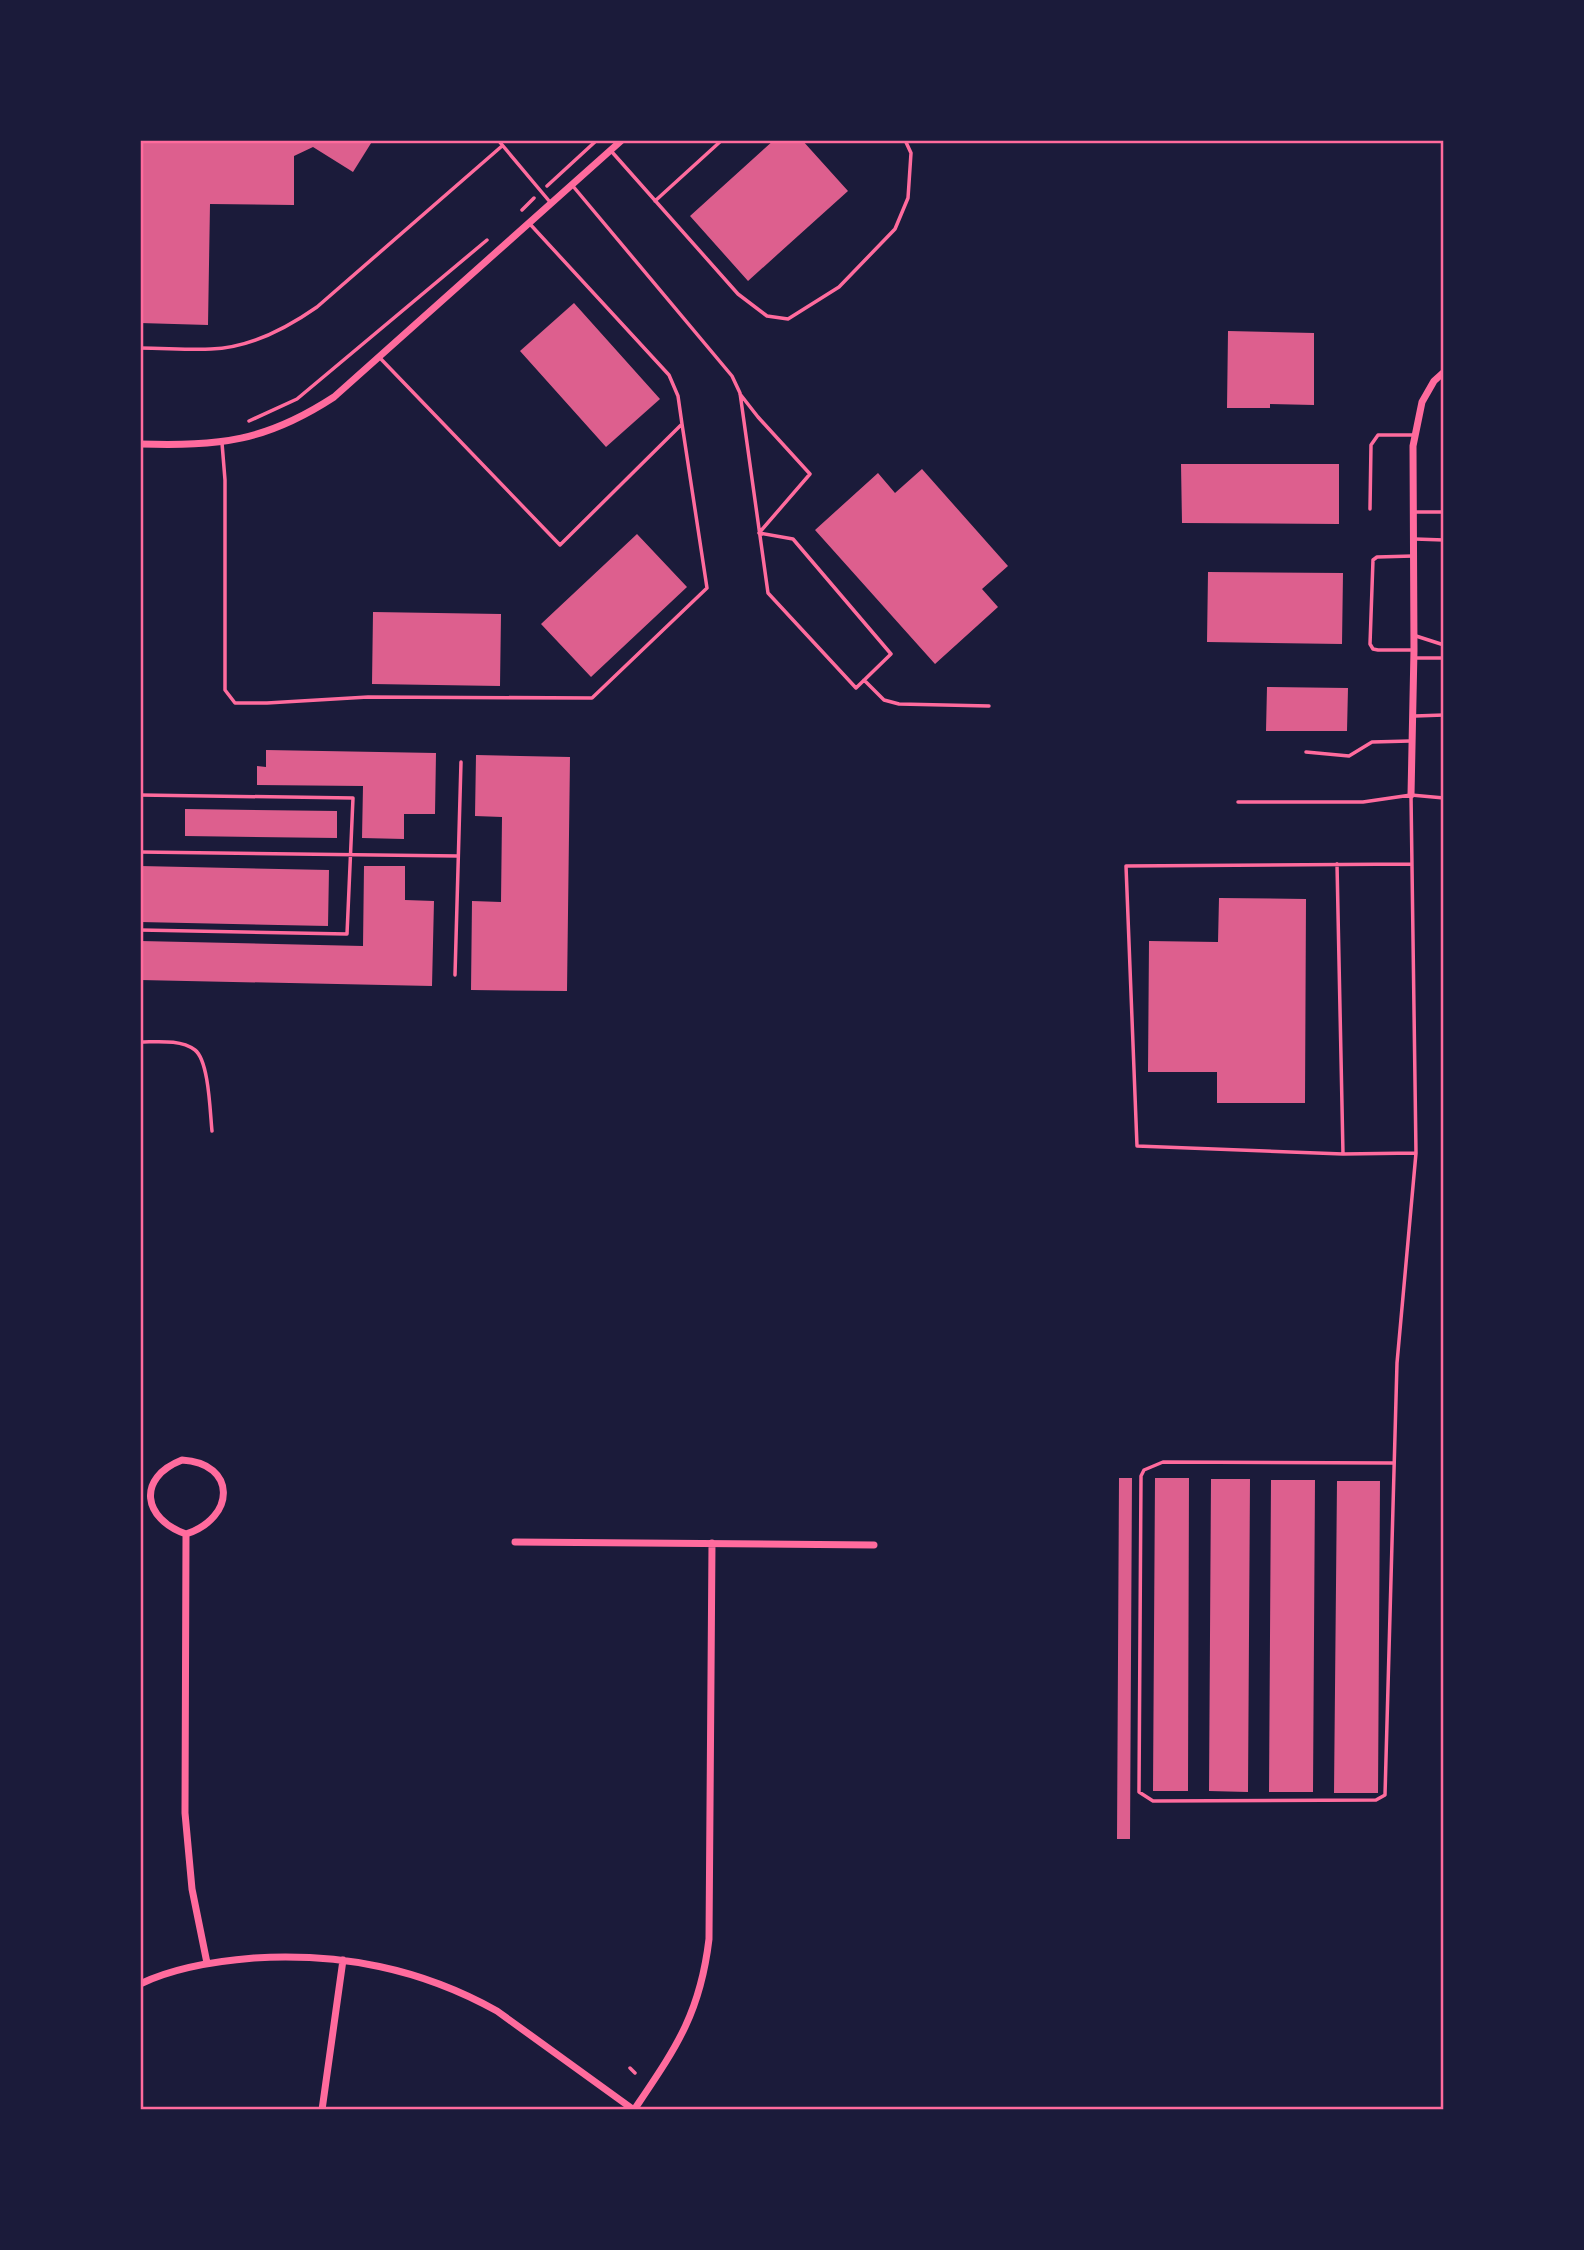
<svg xmlns="http://www.w3.org/2000/svg" width="1584" height="2250" viewBox="0 0 1584 2250" font-family="'Source Sans 3',sans-serif">
<style>
.building{fill:#dd5f8e}
.lines{fill:none;stroke-linecap:round;stroke-linejoin:round}
.path{stroke:#ff6b9d;stroke-width:3.5}
.service{stroke:#ff6b9d;stroke-width:3.5}
.minor{stroke:#ff6b9d;stroke-width:7}
.neatline{fill:none;stroke:#ff6b9d;stroke-width:2.5}
</style>
<rect width="100%" height="100%" fill="#1b1b3a"/>
<path class="building" d="M 140,140 L 373,140 L 353,172 L 313,147 L 294,156 L 294,205 L 210,204 L 208,325 L 140,323 Z
M 774,140 L 802,140 L 848,191 L 748,281 L 690,216 Z
M 574,303 L 660,399 L 606,447 L 520,351 Z
M 1228,331 L 1314,333 L 1314,405 L 1270,404 L 1270,408 L 1227,408 Z
M 1181,464 L 1339,464 L 1339,524 L 1182,523 Z
M 922,469 L 1008,566 L 982,589 L 998,607 L 935,664 L 815,530 L 878,473 L 895,493 Z
M 637,534 L 687,587 L 591,677 L 541,624 Z
M 1208,572 L 1343,573 L 1342,644 L 1207,642 Z
M 373,612 L 501,614 L 500,686 L 372,684 Z
M 1267,687 L 1348,688 L 1347,731 L 1266,731 Z
M 266,750 L 436,753 L 435,814 L 404,814 L 404,839 L 362,838 L 363,786 L 257,785 L 257,766 L 266,767 Z
M 476,755 L 570,757 L 567,991 L 471,990 L 472,901 L 501,902 L 502,817 L 475,816 Z
M 185,809 L 337,811 L 337,838 L 185,836 Z
M 140,866 L 329,870 L 328,926 L 140,922 Z
M 364,866 L 405,866 L 405,900 L 434,901 L 432,986 L 140,980 L 140,941 L 363,946 Z
M 1219,898 L 1306,899 L 1305,1103 L 1217,1103 L 1217,1072 L 1148,1072 L 1149,941 L 1218,942 Z
M 1119,1478 L 1132,1478 L 1130,1839 L 1117,1839 Z
M 1155,1478 L 1189,1478 L 1188,1791 L 1153,1791 Z
M 1211,1479 L 1250,1479 L 1248,1792 L 1209,1791 Z
M 1271,1480 L 1315,1480 L 1313,1792 L 1269,1792 Z
M 1337,1481 L 1380,1481 L 1378,1793 L 1334,1793 Z"/>
<g class="lines">
<path class="path" d="M 547,186 L 597,140
M 522,210 L 534,198
M 249,421 L 297,399 L 487,240
M 630,2068 L 635,2073"/>
<path class="service" d="M 498,140 L 550,202
M 612,152 L 738,294 L 767,316 L 788,319 L 839,287 L 895,229 L 908,198 L 911,153 L 905,140
M 572,185 L 732,376 L 740,393 L 768,593 L 856,688 L 891,654 L 793,539 L 759,533
M 655,201 L 722,140
M 140,348 C 164,348 188,350 211,349 C 249,348 287,328 317,307 L 502,146
M 380,358 L 560,545 L 682,424 L 678,396 L 669,375 L 529,223
M 740,394 L 758,417 L 810,474 L 759,533
M 222,443 L 225,480 L 225,690 L 235,703 L 267,703 L 368,697 L 592,698 L 707,588 L 682,424
M 1370,509 L 1371,445 L 1378,435 L 1413,435
M 1415,512 L 1444,512
M 1415,539 L 1444,540
M 1413,556 L 1377,557 L 1373,560 L 1370,644 L 1373,649 L 1378,650 L 1414,650
M 1416,636 L 1444,645
M 1416,658 L 1444,658
M 864,680 L 884,700 L 899,704 L 989,706
M 1415,716 L 1444,715
M 1306,752 L 1349,756 L 1372,742 L 1410,741
M 140,795 L 353,798 L 347,934 L 140,930
M 1238,802 L 1363,802 L 1411,795 L 1444,798
M 140,852 L 458,856
M 1337,864 L 1343,1154
M 1412,864 L 1126,866 L 1137,1146 L 1343,1154 L 1416,1153
M 455,975 L 461,762
M 140,1042 C 157,1042 180,1039 195,1050 C 209,1061 210,1112 212,1131
M 1393,1463 L 1163,1462 L 1144,1470 L 1141,1476 L 1139,1792 L 1153,1801 L 1376,1800 L 1385,1795 L 1397,1363 L 1416,1153 L 1411,795"/>
<path class="minor" d="M 140,444 C 220,446 265,442 334,397 L 622,140
M 1411,795 L 1414,650 L 1413,446 L 1422,402 L 1434,381 L 1444,372
M 182,1460 C 237,1463 236,1518 186,1534 C 143,1519 136,1478 182,1460 Z
M 186,1534 L 185,1813 L 192,1889 L 207,1963
M 515,1542 L 874,1545
M 140,1984 C 175,1967 216,1961 254,1958 C 341,1953 420,1968 497,2011 L 634,2110 C 675,2049 700,2015 709,1939 L 712,1543
M 322,2110 L 343,1960"/>
</g>
<rect width="1584" height="2250" fill="none" stroke="#1b1b3a" stroke-width="284"/>
<rect x="142" y="142" width="1300" height="1966" class="neatline"/>
</svg>
